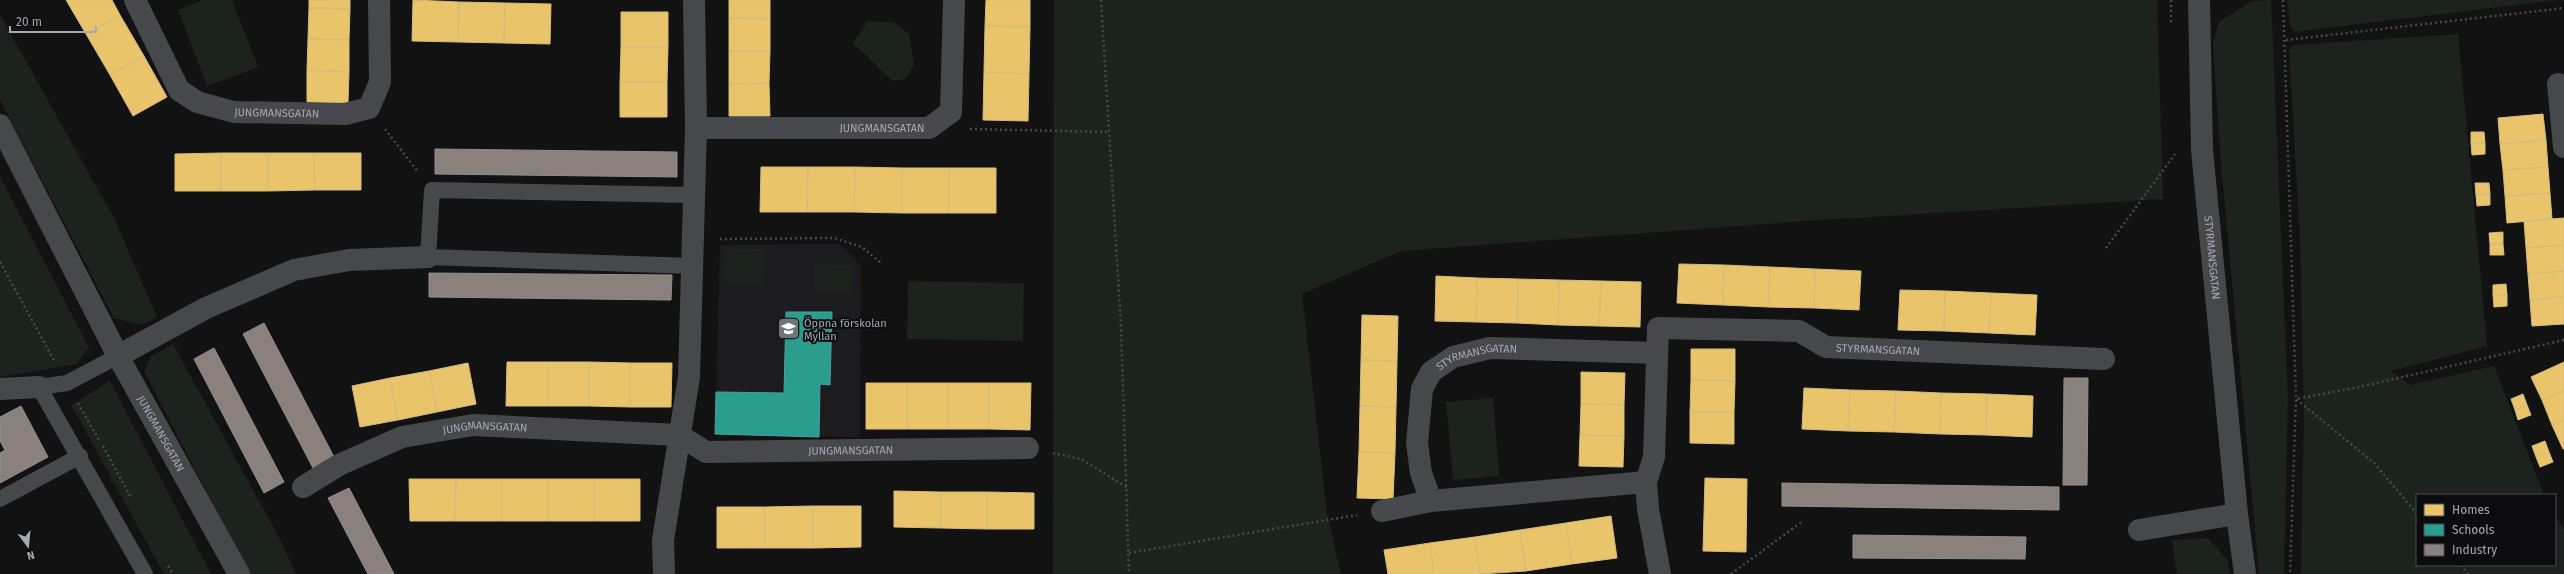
<svg xmlns="http://www.w3.org/2000/svg" width="2564" height="574" viewBox="0 0 2564 574" font-family="'Fira Sans',sans-serif">
<style>
.built{fill:#1c1c1e}
.green{fill:#1c221d}
.homes{fill:#e9c46a;stroke:#d4bc80}
.schools{fill:#2a9d8f;stroke:#4fa19a}
.industry{fill:#8a817c;stroke:#928d8c}
.lines{fill:none;stroke-linecap:round;stroke-linejoin:round}
.path{stroke:#48494c;stroke-width:2.5;stroke-dasharray:2 3;stroke-linecap:butt}
.service{stroke:#46484b;stroke-width:16}
.minor{stroke:#46484b;stroke-width:22}
.labels{text-anchor:middle;dominant-baseline:central;stroke-width:4;stroke-linejoin:round;paint-order:stroke}
.street-label{font-size:11px;fill:#a4a9b2;stroke:#0c0c0e}
.poi-label{font-size:11px;fill:#a4a9b2;stroke:#0c0c0e;text-anchor:start}
</style>
<rect width="100%" height="100%" fill="#121212"/>
<path class="built" d="M 840,244 L 861,266 L 860,437 L 715,434 L 720,245 Z"/>
<path class="green" d="M 203,0 L 232,0 L 258,67 L 207,86 L 178,10 Z
M 1054,0 L 2157,0 L 2163,199 L 1806,221 L 1401,251 L 1302,294 L 1327,513 L 1341,574 L 1053,574 Z
M 2271,0 L 2288,398 L 2284,574 L 2259,574 L 2220,153 L 2213,43 L 2219,22 L 2252,1 Z
M 2287,0 L 2557,0 L 2294,32 L 2290,26 Z
M 0,15 L 115,220 L 157,317 L 141,325 L 114,318 L 0,100 Z
M 868,21 L 895,23 L 909,34 L 914,65 L 905,79 L 893,81 L 853,43 Z
M 2458,34 L 2487,346 L 2391,371 L 2410,385 L 2494,366 L 2544,495 L 2417,495 L 2417,565 L 2555,565 L 2555,515 L 2564,530 L 2564,574 L 2301,574 L 2304,414 L 2300,239 L 2289,50 L 2294,45 Z
M 0,177 L 89,347 L 77,364 L 0,377 Z
M 725,248 L 764,249 L 763,285 L 724,284 Z
M 814,264 L 852,265 L 851,294 L 814,293 Z
M 908,281 L 1024,283 L 1023,341 L 907,339 Z
M 173,344 L 281,541 L 296,574 L 249,574 L 144,371 L 151,356 Z
M 110,381 L 211,574 L 164,574 L 71,405 Z
M 1493,398 L 1499,476 L 1453,480 L 1446,402 Z
M 2208,538 L 2228,561 L 2230,574 L 2177,574 L 2172,540 Z"/>
<path class="homes" d="M 66,0 L 112,0 L 120,15 L 86,34 Z
M 309,0 L 350,0 L 350,9 L 309,8 Z
M 413,0 L 459,2 L 458,42 L 412,41 Z
M 729,0 L 770,0 L 770,19 L 729,18 Z
M 986,0 L 1030,0 L 1030,27 L 985,26 Z
M 459,2 L 505,3 L 504,43 L 458,42 Z
M 505,3 L 551,4 L 550,44 L 504,43 Z
M 309,8 L 350,9 L 349,40 L 308,39 Z
M 621,12 L 668,12 L 668,47 L 621,47 Z
M 120,15 L 144,56 L 110,75 L 86,34 Z
M 729,18 L 770,19 L 770,51 L 729,51 Z
M 985,26 L 1030,27 L 1029,74 L 984,72 Z
M 308,39 L 349,40 L 349,72 L 307,70 Z
M 621,47 L 668,47 L 667,82 L 620,82 Z
M 729,51 L 770,51 L 769,83 L 729,84 Z
M 144,56 L 167,97 L 133,116 L 110,75 Z
M 307,70 L 349,72 L 348,103 L 307,102 Z
M 984,72 L 1029,74 L 1028,121 L 983,120 Z
M 620,82 L 667,82 L 667,117 L 620,117 Z
M 769,83 L 770,116 L 729,116 L 729,84 Z
M 2543,114 L 2546,140 L 2500,144 L 2498,118 Z
M 2471,132 L 2484,132 L 2485,143 L 2471,143 Z
M 2546,140 L 2548,167 L 2503,170 L 2500,144 Z
M 2471,143 L 2485,143 L 2485,154 L 2472,155 Z
M 221,153 L 221,191 L 175,191 L 175,154 Z
M 221,153 L 268,153 L 268,191 L 221,191 Z
M 268,153 L 314,153 L 315,190 L 268,191 Z
M 314,153 L 361,153 L 361,190 L 315,190 Z
M 761,167 L 808,167 L 807,212 L 760,212 Z
M 808,167 L 855,167 L 854,212 L 807,212 Z
M 855,167 L 902,168 L 902,213 L 854,212 Z
M 2548,167 L 2550,193 L 2505,196 L 2503,170 Z
M 902,168 L 949,168 L 949,213 L 902,213 Z
M 949,168 L 996,168 L 996,213 L 949,213 Z
M 2475,183 L 2489,183 L 2490,194 L 2476,195 Z
M 2550,193 L 2552,219 L 2507,223 L 2505,196 Z
M 2490,194 L 2490,205 L 2477,206 L 2476,195 Z
M 2564,218 L 2564,245 L 2526,248 L 2524,221 Z
M 2503,232 L 2503,244 L 2490,244 L 2489,233 Z
M 2490,244 L 2503,244 L 2504,255 L 2490,255 Z
M 2564,245 L 2564,271 L 2528,274 L 2526,248 Z
M 1679,264 L 1724,265 L 1723,305 L 1677,303 Z
M 1724,265 L 1770,267 L 1768,307 L 1723,305 Z
M 1770,267 L 1815,269 L 1814,308 L 1768,307 Z
M 1815,269 L 1861,271 L 1859,310 L 1814,308 Z
M 2564,271 L 2564,297 L 2530,300 L 2528,274 Z
M 1436,276 L 1477,278 L 1476,322 L 1435,321 Z
M 1477,278 L 1518,279 L 1517,323 L 1476,322 Z
M 1518,279 L 1559,280 L 1558,325 L 1517,323 Z
M 1559,280 L 1601,281 L 1599,326 L 1558,325 Z
M 1601,281 L 1641,282 L 1640,327 L 1599,326 Z
M 2506,284 L 2507,295 L 2493,295 L 2493,285 Z
M 1900,290 L 1945,291 L 1944,331 L 1898,330 Z
M 1945,291 L 1991,293 L 1989,333 L 1944,331 Z
M 1991,293 L 2037,295 L 2035,335 L 1989,333 Z
M 2493,295 L 2507,295 L 2507,306 L 2494,307 Z
M 2564,297 L 2564,324 L 2532,326 L 2530,300 Z
M 1362,315 L 1398,316 L 1397,361 L 1361,360 Z
M 1691,349 L 1735,349 L 1735,381 L 1691,380 Z
M 1361,360 L 1397,361 L 1396,407 L 1360,406 Z
M 507,362 L 548,362 L 548,406 L 506,406 Z
M 548,362 L 589,362 L 589,406 L 548,406 Z
M 589,362 L 630,363 L 630,407 L 589,406 Z
M 2564,362 L 2564,391 L 2542,400 L 2531,377 Z
M 468,363 L 476,404 L 437,412 L 429,371 Z
M 630,363 L 672,363 L 671,407 L 630,407 Z
M 429,371 L 437,412 L 398,420 L 390,378 Z
M 1581,372 L 1625,373 L 1624,405 L 1581,404 Z
M 390,378 L 398,420 L 360,427 L 352,386 Z
M 1691,380 L 1735,381 L 1734,412 L 1690,412 Z
M 866,383 L 907,383 L 907,429 L 866,429 Z
M 907,383 L 948,383 L 948,429 L 907,429 Z
M 948,383 L 989,383 L 989,429 L 948,429 Z
M 989,383 L 1031,383 L 1030,430 L 989,429 Z
M 1804,388 L 1850,390 L 1848,431 L 1802,429 Z
M 1850,390 L 1896,391 L 1894,432 L 1848,431 Z
M 1896,391 L 1941,393 L 1940,434 L 1894,432 Z
M 2564,391 L 2564,420 L 2552,425 L 2542,400 Z
M 1941,393 L 1987,394 L 1986,435 L 1940,434 Z
M 1987,394 L 2033,396 L 2032,437 L 1986,435 Z
M 2523,394 L 2527,405 L 2515,410 L 2511,399 Z
M 1581,404 L 1624,405 L 1624,436 L 1580,435 Z
M 2527,405 L 2531,415 L 2518,420 L 2515,410 Z
M 1360,406 L 1396,407 L 1395,453 L 1359,452 Z
M 1690,412 L 1734,412 L 1734,444 L 1690,443 Z
M 2564,420 L 2564,449 L 2563,449 L 2552,425 Z
M 1580,435 L 1624,436 L 1623,467 L 1579,466 Z
M 2545,441 L 2549,452 L 2536,457 L 2532,446 Z
M 1359,452 L 1395,453 L 1393,499 L 1357,498 Z
M 2549,452 L 2553,462 L 2540,467 L 2536,457 Z
M 1705,478 L 1747,479 L 1746,552 L 1703,551 Z
M 409,479 L 456,479 L 455,521 L 410,521 Z
M 456,479 L 502,479 L 502,521 L 455,521 Z
M 502,479 L 548,479 L 548,521 L 502,521 Z
M 548,479 L 594,479 L 594,521 L 548,521 Z
M 594,479 L 640,479 L 640,521 L 594,521 Z
M 894,491 L 941,492 L 941,528 L 894,527 Z
M 941,492 L 987,492 L 987,529 L 941,528 Z
M 987,492 L 1034,493 L 1034,529 L 987,529 Z
M 813,506 L 813,548 L 765,548 L 765,507 Z
M 813,506 L 861,506 L 861,547 L 813,548 Z
M 717,507 L 765,507 L 765,548 L 717,548 Z
M 1611,516 L 1617,558 L 1572,564 L 1566,523 Z
M 1566,523 L 1572,564 L 1526,571 L 1520,530 Z
M 1520,530 L 1526,571 L 1480,574 L 1475,537 Z
M 1475,537 L 1480,574 L 1434,574 L 1430,543 Z
M 1430,543 L 1434,574 L 1388,574 L 1384,550 Z"/>
<path class="schools" d="M 786,312 L 832,312 L 830,385 L 820,384 L 819,437 L 715,434 L 716,392 L 784,393 Z"/>
<path class="industry" d="M 435,149 L 677,152 L 677,177 L 435,174 Z
M 429,273 L 672,275 L 671,300 L 429,297 Z
M 264,323 L 334,457 L 313,468 L 243,334 Z
M 214,348 L 284,482 L 264,493 L 194,359 Z
M 2064,378 L 2088,378 L 2087,485 L 2063,485 Z
M 21,406 L 48,457 L 0,483 L 0,453 L 5,450 L 0,441 L 0,417 Z
M 1782,483 L 2059,487 L 2059,510 L 1782,506 Z
M 349,488 L 394,574 L 368,574 L 328,498 Z
M 1853,535 L 2026,537 L 2025,559 L 1853,558 Z"/>
<g class="lines">
<path class="path" d="M 1101,0 L 1121,326 L 1129,574
M 2171,0 L 2171,25
M 2283,0 L 2296,399 L 2290,574
M 2286,40 L 2564,8
M 385,129 L 418,172
M 970,129 L 1110,132
M 720,239 L 834,238 L 862,247 L 881,263
M 2106,248 L 2175,154
M 0,262 L 55,362
M 78,403 L 100,442
M 103,446 L 131,498
M 1053,453 L 1081,459 L 1128,488
M 2417,514 L 2374,463 L 2296,399 L 2359,387 L 2564,340
M 1129,553 L 1357,515
M 2461,565 L 2468,574
M 168,566 L 173,574
M 1731,574 L 1803,521"/>
<path class="service" d="M 692,266 L 428,257 L 432,190 L 693,195
M 118,356 L 67,383 L 39,387 L 145,574
M 0,499 L 80,456"/>
<g class="minor">
<path id="s1" d="M 135,0 L 179,90 L 197,102 L 234,112 L 345,114 L 369,108 L 380,82 L 379,0"/>
<path id="s2" d="M 2199,0 L 2202,150 L 2237,514 L 2245,574"/>
<path d="M 2558,84 L 2564,147"/>
<path id="s3" d="M 0,125 L 118,356 L 239,574"/>
<path id="s4" d="M 696,128 L 929,128 L 951,112 L 954,0"/>
<path d="M 118,356 L 206,308 L 294,270 L 349,260 L 428,257"/>
<path d="M 0,389 L 39,387"/>
<path id="s5" d="M 1646,482 L 1431,501 L 1421,473 L 1417,443 L 1422,389 L 1431,372 L 1453,357 L 1490,348 L 1657,353"/>
<path id="s6" d="M 303,487 L 339,465 L 402,437 L 473,425 L 679,435 L 706,452 L 1028,448"/>
<path d="M 1382,511 L 1431,501"/>
<path d="M 2139,530 L 2237,514"/>
<path d="M 664,574 L 663,540 L 689,377 L 696,128 L 694,0"/>
<path id="s7" d="M 1660,574 L 1648,509 L 1646,482 L 1654,457 L 1658,328 L 1799,331 L 1826,347 L 2104,359"/>
</g>
</g>
<defs>
<symbol id="school-square" viewBox="-11 -11 22 22"><rect x="-9" y="-9" width="18" height="18" rx="4" fill="#71747a" stroke="#0c0c0e"/><path d="M0-5L7-2L0 1L-7-2ZM-4 1L0 2.5L4 1V4Q0 6-4 4Z" fill="#fff"/></symbol>
</defs>
<g fill-rule="evenodd">
<use href="#school-square" x="776" y="316" width="25" height="25"/>
</g>
<g class="labels">
<g class="street-label">
<text stroke="none"><textPath href="#s1" startOffset="203">JUNGMANSGATAN</textPath></text>
<text stroke="none"><textPath href="#s4" startOffset="186">JUNGMANSGATAN</textPath></text>
<text stroke="none"><textPath href="#s2" startOffset="258">STYRMANSGATAN</textPath></text>
<text stroke="none"><textPath href="#s7" startOffset="473">STYRMANSGATAN</textPath></text>
<text stroke="none"><textPath href="#s5" startOffset="399">STYRMANSGATAN</textPath></text>
<text stroke="none"><textPath href="#s6" startOffset="195">JUNGMANSGATAN</textPath></text>
<text stroke="none"><textPath href="#s3" startOffset="348">JUNGMANSGATAN</textPath></text>
<text stroke="none"><textPath href="#s6" startOffset="566">JUNGMANSGATAN</textPath></text>
</g>
<g class="poi-label">
<text x="804" y="323">Öppna förskolan<tspan x="804" dy="13">Myllan</tspan></text>
</g>
</g>
<rect x="2416" y="494" width="140" height="72" fill="#0c0c0e" stroke="#494b50"/>
<rect x="2424" y="504" width="20" height="12" fill="#e9c46a" stroke="#494b50"/>
<text x="2452" y="514" font-size="12" fill="#a4a9b2">Homes</text>
<rect x="2424" y="524" width="20" height="12" fill="#2a9d8f" stroke="#494b50"/>
<text x="2452" y="534" font-size="12" fill="#a4a9b2">Schools</text>
<rect x="2424" y="544" width="20" height="12" fill="#8a817c" stroke="#494b50"/>
<text x="2452" y="554" font-size="12" fill="#a4a9b2">Industry</text>
<g transform="translate(28 546) rotate(164)" stroke="#0c0c0e" stroke-width="3" paint-order="stroke">
<path d="M0-3L7 15L0 10L-7 15Z" fill="#a4a9b2"/>
<text y="-6" font-size="11" font-weight="bold" text-anchor="middle" fill="#a4a9b2">N</text>
</g>
<path d="M10 26v6h86v-6" fill="none" stroke="#a4a9b2" stroke-width="2"/>
<text x="16" y="26" font-size="12" fill="#a4a9b2" stroke="#0c0c0e" stroke-width="3" paint-order="stroke">20 m</text>
</svg>
